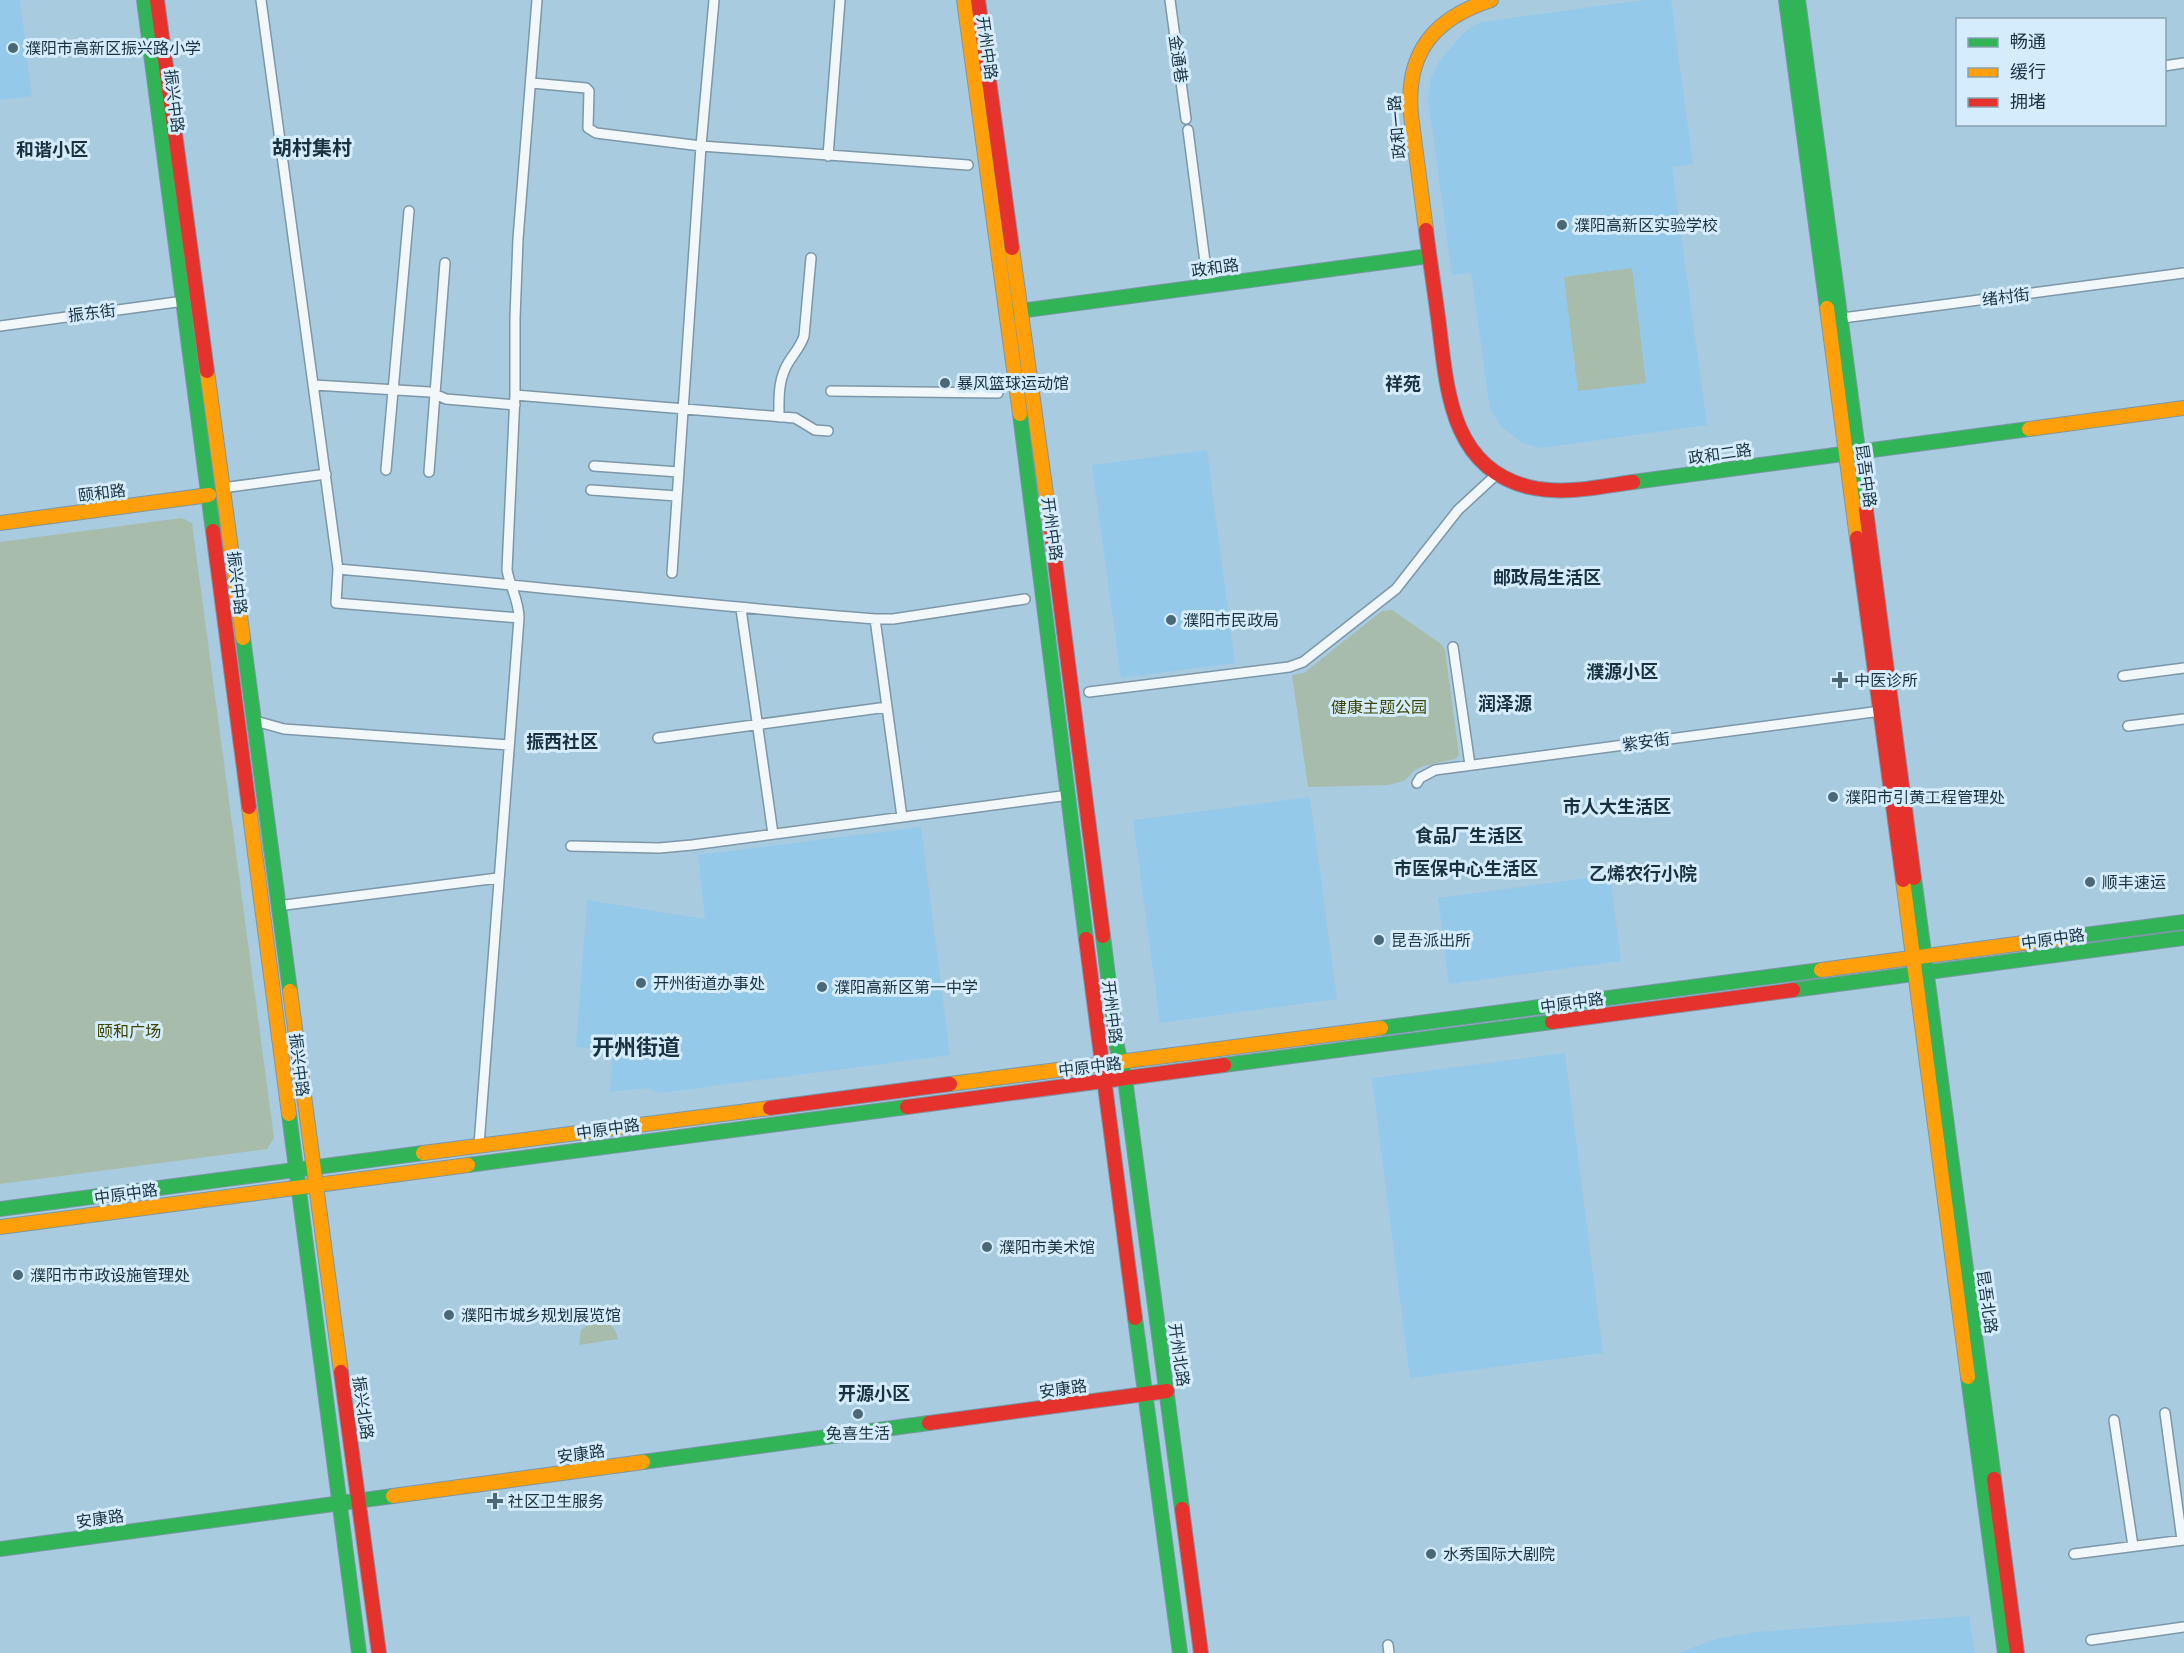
<svg xmlns="http://www.w3.org/2000/svg" width="2184" height="1653" viewBox="0 0 2184 1653" font-family="Helvetica,'Noto Sans SC',sans-serif">
<style>
.built{fill:#94c9ea}
.green{fill:#a8bcab}
.lines{fill:none;stroke-linecap:round;stroke-linejoin:round}
.street-casing{stroke:#7c97a7;stroke-width:12}
.fast-casing{stroke:#7c97a7;stroke-width:16}
.slow-casing{stroke:#7c97a7;stroke-width:16}
.jam-casing{stroke:#7c97a7;stroke-width:16}
.street{stroke:#f2f7fa;stroke-width:9}
.fast{stroke:#30b455;stroke-width:14}
.slow{stroke:#ff9f0a;stroke-width:14}
.jam{stroke:#e5322d;stroke-width:14}
.poi-dot{fill:#4b6879;stroke:#d4ecfb;stroke-width:2}
.labels{text-anchor:middle;dominant-baseline:central;stroke-width:6;stroke-linejoin:round;paint-order:stroke}
.poi-label{font-size:16px;fill:#193241;stroke:#d4ecfb;text-anchor:start}
.street-label{font-size:16px;fill:#193241;stroke:#d4ecfb}
.park-label{font-size:16px;fill:#3d4402;stroke:#d4ecfb}
.neighbourhood-label{font-size:18px;font-weight:bold;fill:#193241;stroke:#d4ecfb}
.quarter-label{font-size:20px;font-weight:bold;fill:#193241;stroke:#d4ecfb}
.district-label{font-size:22px;font-weight:bold;fill:#193241;stroke:#d4ecfb}
</style>
<rect width="100%" height="100%" fill="#a9cbe0"/>
<path class="built" d="M 0,0 L 20,0 L 32,96 L 0,100 Z
M 1643,0 L 1671,0 L 1693,164 L 1672,167 L 1707,425 L 1541,448 L 1522,443 L 1501,426 L 1490,409 L 1471,273 L 1452,275 L 1428,98 L 1431,78 L 1439,62 L 1454,44 L 1467,30 L 1481,22 Z
M 1207,450 L 1235,663 L 1121,678 L 1092,465 Z
M 1310,797 L 1337,999 L 1160,1023 L 1133,820 Z
M 921,827 L 950,1055 L 660,1093 L 648,1088 L 610,1092 L 613,1050 L 576,1047 L 587,900 L 705,919 L 698,855 Z
M 1610,875 L 1621,961 L 1449,984 L 1438,898 Z
M 1565,1053 L 1603,1353 L 1410,1378 L 1372,1078 Z
M 1969,1616 L 1975,1653 L 1679,1653 L 1716,1639 L 1756,1632 Z"/>
<path class="green" d="M 1632,268 L 1646,383 L 1578,391 L 1564,277 Z
M 182,518 L 192,523 L 274,1138 L 267,1149 L 0,1184 L 0,542 Z
M 1392,610 L 1441,644 L 1445,650 L 1459,755 L 1455,759 L 1424,766 L 1415,770 L 1404,781 L 1388,785 L 1308,787 L 1292,675 L 1304,673 L 1382,611 Z
M 594,1321 C 607,1320 615,1326 618,1339 L 579,1345 L 581,1330 Z"/>
<g class="lines">
<defs>
<path id="street" d="M 261,0 L 338,569 L 336,603 L 519,618
M 1170,0 L 1186,119
M 2164,66 L 2184,63
M 532,83 L 586,88 L 589,91 L 588,128 L 596,133 L 701,146 L 968,165
M 1188,130 L 1208,285
M 828,156 L 840,0
M 1835,319 L 2184,273
M 0,326 L 184,301
M 314,385 L 430,392 L 446,399 L 515,405
M 831,391 L 998,393
M 515,395 L 795,418 L 815,430 L 828,431
M 779,417 C 779,401 778,384 785,369 C 790,357 800,349 804,336 L 811,258
M 594,466 L 679,472
M 386,470 L 409,211
M 429,472 L 445,263
M 222,488 L 326,474
M 591,490 L 677,496
M 338,569 C 517,584 696,605 875,619 L 893,619 L 1025,599
M 672,573 L 701,146 L 714,0
M 741,609 L 773,834
M 875,619 L 902,817
M 1453,647 L 1470,765
M 2123,676 L 2184,668
M 1089,692 L 1289,667 L 1303,662 L 1396,589 L 1458,510 L 1497,474
M 252,720 L 284,729 L 509,745
M 2128,726 L 2184,719
M 658,738 L 887,707
M 1417,783 L 1420,778 L 1435,770 L 1881,711
M 571,846 L 659,848 L 692,845 L 1069,795
M 277,906 L 498,878
M 479,1145 L 519,618 C 519,600 510,587 507,570 L 515,395 L 515,318 L 518,239 L 537,0
M 2165,1413 L 2182,1540
M 2114,1420 L 2133,1546
M 2074,1554 L 2184,1540
M 2091,1640 L 2184,1627
M 1388,1645 L 1389,1653"/>
<path id="fast" d="M 144,0 L 213,531
M 1786,0 L 1827,308
M 1798,0 L 1866,510
M 1012,312 L 1429,256
M 1020,414 L 1086,939
M 1633,482 L 2029,429
M 243,638 L 290,991
M 1914,878 L 1994,1479
M 1103,936 L 1117,1047 L 1125,1079 L 1182,1509
M 2069,937 L 2184,922
M 1793,990 L 2184,938
M 1381,1028 L 1821,970
M 1224,1065 L 1552,1022
M 289,1114 L 359,1653
M 468,1165 L 907,1107
M 0,1209 L 423,1153
M 1135,1318 L 1180,1653
M 1968,1377 L 2005,1653
M 643,1462 L 929,1423
M 0,1549 L 393,1496"/>
<path id="slow" d="M 964,0 L 1020,414
M 1426,230 L 1411,115 C 1405,53 1434,18 1491,0
M 1012,248 L 1051,530
M 1827,308 L 1857,538
M 207,371 L 243,638
M 2029,429 L 2184,408
M 0,523 L 209,495
M 249,807 L 289,1114
M 1903,880 L 1968,1377
M 1821,970 L 2069,937
M 290,991 L 341,1372
M 950,1084 L 1381,1028
M 423,1153 L 770,1108
M 0,1227 L 468,1165
M 393,1496 L 643,1462"/>
<path id="jam" d="M 157,0 L 207,371
M 978,0 L 1012,248
M 1426,230 C 1430,262 1435,293 1439,325 C 1447,390 1451,468 1529,487 C 1564,495 1598,487 1633,482
M 1866,510 L 1914,878
M 1051,530 L 1103,936
M 213,531 L 249,807
M 1857,538 L 1903,880
M 1086,939 L 1135,1318
M 1552,1022 L 1793,990
M 907,1107 L 1224,1065
M 770,1108 L 950,1084
M 341,1372 L 379,1653
M 929,1423 L 1167,1391
M 1994,1479 L 2017,1653
M 1182,1509 L 1201,1653"/>
</defs>
<use href="#street" class="street-casing"/>
<use href="#fast" class="fast-casing"/>
<use href="#slow" class="slow-casing"/>
<use href="#jam" class="jam-casing"/>
<use href="#street" class="street"/>
<use href="#fast" class="fast"/>
<use href="#slow" class="slow"/>
<use href="#jam" class="jam"/>
</g>
<g class="poi-dot">
<circle cx="13" cy="48" r="6"/>
<circle cx="1562" cy="225" r="6"/>
<circle cx="945" cy="383" r="6"/>
<circle cx="1171" cy="620" r="6"/>
<path d="M1837 671h6v6h6v6h-6v6h-6v-6h-6v-6h6z"/>
<circle cx="1833" cy="797" r="6"/>
<circle cx="2090" cy="882" r="6"/>
<circle cx="1379" cy="940" r="6"/>
<circle cx="641" cy="983" r="6"/>
<circle cx="822" cy="987" r="6"/>
<circle cx="987" cy="1247" r="6"/>
<circle cx="18" cy="1275" r="6"/>
<circle cx="449" cy="1315" r="6"/>
<circle cx="858" cy="1414" r="6"/>
<path d="M492 1492h6v6h6v6h-6v6h-6v-6h-6v-6h6z"/>
<circle cx="1431" cy="1554" r="6"/>
</g>
<g class="labels">
<g class="poi-label">
<text x="25" y="48">濮阳市高新区振兴路小学</text>
<text x="1574" y="225">濮阳高新区实验学校</text>
<text x="957" y="383">暴风篮球运动馆</text>
<text x="1183" y="620">濮阳市民政局</text>
<text x="1854" y="680">中医诊所</text>
<text x="1845" y="797">濮阳市引黄工程管理处</text>
<text x="2102" y="882">顺丰速运</text>
<text x="1391" y="940">昆吾派出所</text>
<text x="653" y="983">开州街道办事处</text>
<text x="834" y="987">濮阳高新区第一中学</text>
<text x="999" y="1247">濮阳市美术馆</text>
<text x="30" y="1275">濮阳市市政设施管理处</text>
<text x="461" y="1315">濮阳市城乡规划展览馆</text>
<text x="858" y="1433" text-anchor="middle">兔喜生活</text>
<text x="508" y="1501">社区卫生服务</text>
<text x="1443" y="1554">水秀国际大剧院</text>
</g>
<g class="street-label">
<text transform="translate(987 48) rotate(82)">开州中路</text>
<text transform="translate(1178 59) rotate(82)">金通巷</text>
<text transform="translate(174 101) rotate(83)">振兴中路</text>
<text transform="translate(1397 127) rotate(-95)">政和一路</text>
<text transform="translate(1215 268) rotate(-8)">政和路</text>
<text transform="translate(2006 297) rotate(-7)">绪村街</text>
<text transform="translate(92 313) rotate(-7)">振东街</text>
<text transform="translate(1720 454) rotate(-8)">政和二路</text>
<text transform="translate(1866 476) rotate(82)">昆吾中路</text>
<text transform="translate(102 493) rotate(-7)">颐和路</text>
<text transform="translate(1052 529) rotate(82)">开州中路</text>
<text transform="translate(237 583) rotate(83)">振兴中路</text>
<text transform="translate(1646 742) rotate(-8)">紫安街</text>
<text transform="translate(2053 939) rotate(-8)">中原中路</text>
<text transform="translate(1572 1003) rotate(-8)">中原中路</text>
<text transform="translate(1112 1012) rotate(83)">开州中路</text>
<text transform="translate(299 1065) rotate(83)">振兴中路</text>
<text transform="translate(1090 1067) rotate(-7)">中原中路</text>
<text transform="translate(608 1129) rotate(-8)">中原中路</text>
<text transform="translate(126 1194) rotate(-8)">中原中路</text>
<text transform="translate(1987 1302) rotate(82)">昆吾北路</text>
<text transform="translate(1179 1355) rotate(82)">开州北路</text>
<text transform="translate(1063 1389) rotate(-8)">安康路</text>
<text transform="translate(363 1408) rotate(82)">振兴北路</text>
<text transform="translate(581 1454) rotate(-8)">安康路</text>
<text transform="translate(100 1519) rotate(-8)">安康路</text>
</g>
<g class="park-label">
<text x="1379" y="707">健康主题公园</text>
<text x="129" y="1031">颐和广场</text>
</g>
<g class="neighbourhood-label">
<text x="52" y="150">和谐小区</text>
<text x="1403" y="384">祥苑</text>
<text x="1547" y="578">邮政局生活区</text>
<text x="1622" y="672">濮源小区</text>
<text x="1505" y="704">润泽源</text>
<text x="562" y="742">振西社区</text>
<text x="1617" y="807">市人大生活区</text>
<text x="1469" y="836">食品厂生活区</text>
<text x="1466" y="869">市医保中心生活区</text>
<text x="1643" y="874">乙烯农行小院</text>
<text x="874" y="1394">开源小区</text>
</g>
<g class="quarter-label">
<text x="312" y="148">胡村集村</text>
</g>
<g class="district-label">
<text x="636" y="1047">开州街道</text>
</g>
</g>
<rect x="1956" y="18" width="210" height="108" fill="#d4ecfb" stroke="#89a2b1" stroke-width="1.5"/>
<rect x="1968" y="38" width="30" height="9" fill="#30b455" stroke="#89a2b1" stroke-width="1.5"/>
<text x="2010" y="48" font-size="18" fill="#193241">畅通</text>
<rect x="1968" y="68" width="30" height="9" fill="#ff9f0a" stroke="#89a2b1" stroke-width="1.5"/>
<text x="2010" y="78" font-size="18" fill="#193241">缓行</text>
<rect x="1968" y="98" width="30" height="9" fill="#e5322d" stroke="#89a2b1" stroke-width="1.5"/>
<text x="2010" y="108" font-size="18" fill="#193241">拥堵</text>
</svg>
